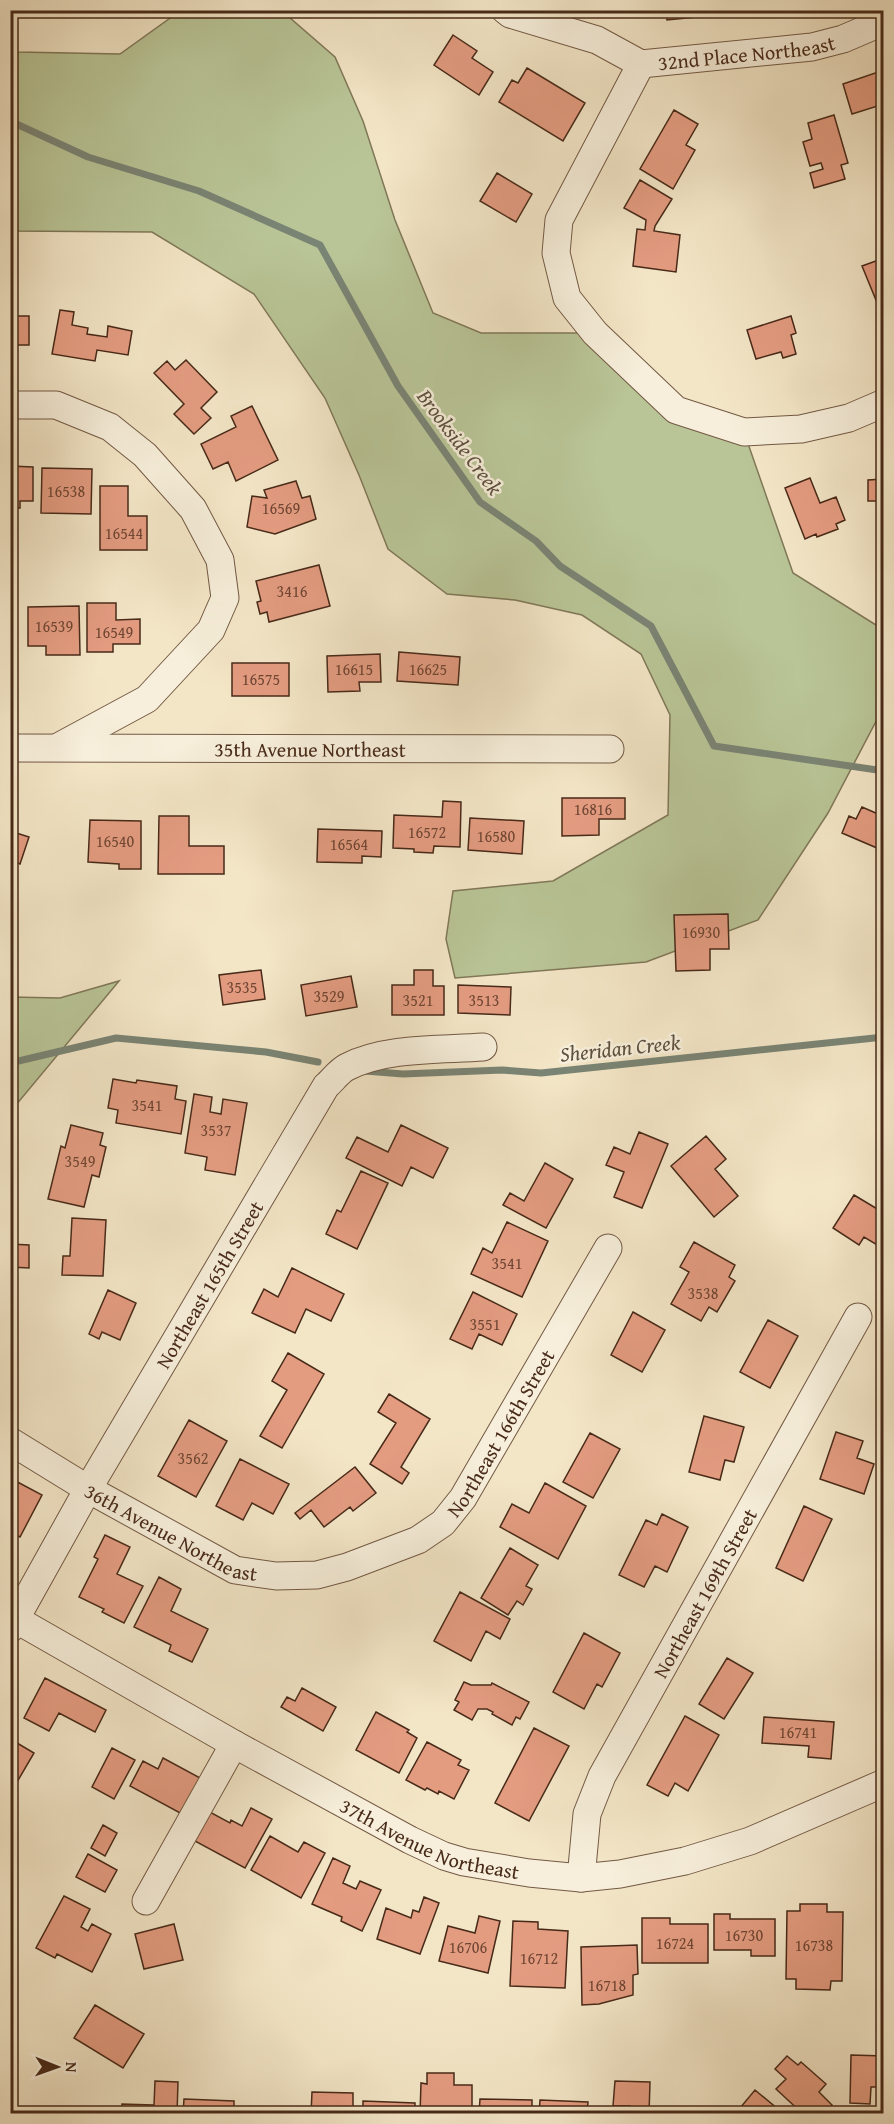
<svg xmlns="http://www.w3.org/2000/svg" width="894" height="2124" viewBox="0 0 894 2124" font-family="'Gentium Book Plus',serif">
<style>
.green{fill:#b9c597;stroke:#807858;stroke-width:1.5}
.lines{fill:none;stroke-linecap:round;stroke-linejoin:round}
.stream{stroke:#7a8474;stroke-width:7}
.building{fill:#e49c81;stroke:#482a19;stroke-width:1.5}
.minor-casing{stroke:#735944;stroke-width:29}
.minor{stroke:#f7efdb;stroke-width:27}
.labels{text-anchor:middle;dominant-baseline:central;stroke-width:5;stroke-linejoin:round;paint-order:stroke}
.number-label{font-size:16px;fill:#6f4633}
.street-label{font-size:20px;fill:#482a19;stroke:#f7efdb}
.water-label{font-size:21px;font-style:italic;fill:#5d503f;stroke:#f7efdb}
</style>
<rect width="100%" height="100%" fill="#f3e6c7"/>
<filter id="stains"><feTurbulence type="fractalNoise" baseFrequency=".00333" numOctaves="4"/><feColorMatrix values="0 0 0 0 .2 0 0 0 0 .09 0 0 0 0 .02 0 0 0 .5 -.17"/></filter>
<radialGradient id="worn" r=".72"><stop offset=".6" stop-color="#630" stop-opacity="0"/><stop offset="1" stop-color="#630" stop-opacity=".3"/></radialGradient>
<path class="green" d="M 180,11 L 282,11 L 335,57 L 363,121 L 395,220 L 433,313 L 481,333 L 595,333 L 676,410 L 744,432 L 793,573 L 884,630 L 883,708 L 828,813 L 758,920 L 646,962 L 455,978 L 446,939 L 453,891 L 553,881 L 668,815 L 670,715 L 641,654 L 582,615 L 515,600 L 447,594 L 388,549 L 359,475 L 325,398 L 254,294 L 152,232 L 11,231 L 10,48 L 18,52 L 120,54 Z
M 119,981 L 11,1111 L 11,997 L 60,998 Z"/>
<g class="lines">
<path class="stream" d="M 10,121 L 88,157 L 199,191 L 320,245 L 398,386 L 480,502 L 536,541 L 560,566 L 651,626 L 714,746 L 884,771
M 10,1063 L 116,1038 L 266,1052 L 318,1062
M 365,1071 L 403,1074 L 502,1070 L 541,1073 L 884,1037"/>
</g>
<path class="building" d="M 350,10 L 392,10 L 351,17 Z
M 666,10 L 717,10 L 717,15 L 667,20 Z
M 453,35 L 477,51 L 472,58 L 493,72 L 479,95 L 434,65 Z
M 527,68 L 585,103 L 563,141 L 499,102 L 512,80 L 518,83 Z
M 884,70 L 884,104 L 852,114 L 843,84 Z
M 674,110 L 698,124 L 686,145 L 695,150 L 673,189 L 640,169 Z
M 834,115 L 848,163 L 841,165 L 845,179 L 814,188 L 810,173 L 823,169 L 821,163 L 810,166 L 803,142 L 812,139 L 808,123 Z
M 497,173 L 532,194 L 516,222 L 480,201 Z
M 640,180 L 672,199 L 655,226 L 654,231 L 680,235 L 676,272 L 633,266 L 637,229 L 645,230 L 646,220 L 624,208 Z
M 884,258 L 884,303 L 878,305 L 862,266 Z
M 60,310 L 74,312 L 72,325 L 88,328 L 87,334 L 107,337 L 108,326 L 132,331 L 128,355 L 97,350 L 95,361 L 52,354 Z
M 10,316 L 29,316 L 29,345 L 10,345 Z
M 791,316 L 796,333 L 791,335 L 796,354 L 783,358 L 781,352 L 756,359 L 747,330 Z
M 186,360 L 217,392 L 201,408 L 211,418 L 194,434 L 174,414 L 184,404 L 154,373 L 167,361 L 175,370 Z
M 252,406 L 278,460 L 236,481 L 228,462 L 213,469 L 201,444 L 236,427 L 231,416 Z
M 10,466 L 33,467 L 33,501 L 20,501 L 20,508 L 10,508 Z
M 42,468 L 92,469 L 91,514 L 41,513 Z
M 810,478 L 820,503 L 836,497 L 845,520 L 836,524 L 838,529 L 817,537 L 816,534 L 805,539 L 785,488 Z
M 884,479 L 884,509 L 877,509 L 877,501 L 868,501 L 868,480 Z
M 296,481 L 302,498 L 310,496 L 316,519 L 275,534 L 247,527 L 252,496 L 267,498 L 264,490 Z
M 100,486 L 128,486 L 128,516 L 147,516 L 147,550 L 100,550 Z
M 319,565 L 330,606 L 269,622 L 267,612 L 260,614 L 257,602 L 261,601 L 256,581 Z
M 87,603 L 116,603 L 116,620 L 140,619 L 140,644 L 113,644 L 113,652 L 87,652 Z
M 79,606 L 80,655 L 46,655 L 46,646 L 28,646 L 28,607 Z
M 399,652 L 460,657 L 458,685 L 397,681 Z
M 380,654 L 381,682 L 359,682 L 360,691 L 328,692 L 327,656 Z
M 232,663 L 289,663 L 289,696 L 232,696 Z
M 562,798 L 625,798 L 625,819 L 599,819 L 599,835 L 562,836 Z
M 443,801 L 461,802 L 460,847 L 434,846 L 433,853 L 414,852 L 414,849 L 393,848 L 394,815 L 442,817 Z
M 862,807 L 878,814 L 880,809 L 884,811 L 884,851 L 842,833 L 849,816 L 856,819 Z
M 159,816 L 189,816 L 189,846 L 224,846 L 224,874 L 158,874 Z
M 470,818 L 524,821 L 522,854 L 468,850 Z
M 90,820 L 141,821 L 141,869 L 119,869 L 119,864 L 88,862 Z
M 318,829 L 382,831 L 381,857 L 362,856 L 362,863 L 317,862 Z
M 10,831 L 29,837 L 20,864 L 10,860 Z
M 728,914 L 729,949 L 710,949 L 710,970 L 676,971 L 674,915 Z
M 261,970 L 265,999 L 223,1005 L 219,975 Z
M 414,970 L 433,970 L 433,986 L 444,986 L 444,1015 L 392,1015 L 392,985 L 414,985 Z
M 351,976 L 357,1007 L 306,1016 L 301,985 Z
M 458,985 L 511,987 L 510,1015 L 458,1013 Z
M 113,1079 L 136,1083 L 137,1080 L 177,1086 L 175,1099 L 186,1101 L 181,1134 L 116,1123 L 118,1110 L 108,1108 Z
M 194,1094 L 212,1097 L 210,1112 L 221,1114 L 223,1099 L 247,1103 L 235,1175 L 205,1170 L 207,1157 L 185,1153 Z
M 71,1125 L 103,1133 L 100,1145 L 106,1147 L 99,1177 L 92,1175 L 84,1207 L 48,1199 L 61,1146 L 65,1148 Z
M 401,1125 L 448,1148 L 433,1178 L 411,1167 L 402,1186 L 346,1158 L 357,1137 L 388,1152 Z
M 639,1132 L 668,1144 L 642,1208 L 614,1197 L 624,1172 L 606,1165 L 614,1147 L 630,1154 Z
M 706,1136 L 726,1159 L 715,1169 L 738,1196 L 714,1217 L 671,1166 Z
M 545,1163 L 573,1179 L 546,1228 L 503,1205 L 510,1193 L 524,1201 Z
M 361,1171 L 388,1183 L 357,1249 L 326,1234 L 337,1210 L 341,1212 Z
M 854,1195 L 884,1213 L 884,1249 L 864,1237 L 859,1245 L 833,1228 Z
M 72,1218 L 106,1220 L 103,1276 L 62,1275 L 63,1256 L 70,1256 Z
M 507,1222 L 548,1241 L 522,1297 L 471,1274 L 483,1248 L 492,1253 Z
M 694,1242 L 735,1265 L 729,1277 L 735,1281 L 717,1312 L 709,1307 L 701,1321 L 671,1304 L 689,1272 L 680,1267 Z
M 10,1244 L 29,1245 L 29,1268 L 10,1267 Z
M 292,1268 L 344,1294 L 331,1321 L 306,1309 L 295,1333 L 252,1313 L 264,1289 L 278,1297 Z
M 108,1290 L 136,1303 L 120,1340 L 102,1332 L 99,1339 L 89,1334 Z
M 473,1292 L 517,1314 L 502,1345 L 479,1334 L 472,1349 L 450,1339 Z
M 633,1312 L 665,1330 L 642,1372 L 611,1355 Z
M 768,1320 L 798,1336 L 770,1388 L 740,1372 Z
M 288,1353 L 324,1374 L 282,1448 L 260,1436 L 287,1390 L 272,1381 Z
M 389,1394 L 430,1419 L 401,1467 L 409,1473 L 402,1484 L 370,1464 L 396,1423 L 378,1412 Z
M 704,1416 L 744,1427 L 734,1462 L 725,1460 L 720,1480 L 689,1472 Z
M 189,1420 L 227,1441 L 196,1497 L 158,1476 Z
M 836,1432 L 863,1441 L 857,1458 L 874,1464 L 864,1494 L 820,1479 Z
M 590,1433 L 620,1449 L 593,1498 L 563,1482 Z
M 240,1459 L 289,1484 L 273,1514 L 252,1503 L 243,1520 L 216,1506 Z
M 355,1467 L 376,1493 L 353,1511 L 350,1507 L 324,1527 L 311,1510 L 300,1519 L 295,1513 Z
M 10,1478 L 42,1495 L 20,1537 L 10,1532 Z
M 545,1483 L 586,1506 L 558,1559 L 500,1527 L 512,1504 L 529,1513 Z
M 804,1506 L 832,1519 L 803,1581 L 776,1568 Z
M 662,1514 L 688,1527 L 667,1572 L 655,1566 L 644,1587 L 619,1575 L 646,1520 L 657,1525 Z
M 105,1535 L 130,1547 L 117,1574 L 143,1586 L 124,1623 L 102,1612 L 104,1609 L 79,1597 L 98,1559 L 94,1557 Z
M 510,1548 L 538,1565 L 526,1586 L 532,1589 L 523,1605 L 517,1601 L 508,1615 L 481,1598 Z
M 159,1577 L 181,1589 L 171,1611 L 208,1629 L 192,1662 L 169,1651 L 171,1645 L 134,1627 Z
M 460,1592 L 510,1619 L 500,1639 L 486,1631 L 471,1661 L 434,1641 Z
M 584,1633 L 620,1653 L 602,1687 L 597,1684 L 584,1709 L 553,1692 Z
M 727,1658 L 753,1673 L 724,1719 L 699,1704 Z
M 45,1678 L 106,1710 L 95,1732 L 59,1713 L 49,1731 L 24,1718 Z
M 464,1682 L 471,1685 L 491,1685 L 492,1683 L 529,1702 L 520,1719 L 516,1717 L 512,1725 L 492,1714 L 493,1712 L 487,1709 L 478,1709 L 472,1720 L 454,1710 L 459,1702 L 455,1700 Z
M 302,1688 L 336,1707 L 323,1731 L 281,1707 L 287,1697 L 295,1701 Z
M 376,1712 L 409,1730 L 407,1732 L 417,1738 L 399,1773 L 356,1750 Z
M 685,1716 L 719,1735 L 688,1791 L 675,1783 L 668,1796 L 647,1785 Z
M 764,1717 L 834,1722 L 831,1759 L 808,1757 L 809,1746 L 762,1743 Z
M 534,1728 L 569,1746 L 529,1821 L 495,1803 Z
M 12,1740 L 34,1753 L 10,1794 L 10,1743 Z
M 427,1742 L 461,1760 L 458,1765 L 469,1770 L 454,1799 L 439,1791 L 438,1794 L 427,1788 L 425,1790 L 406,1780 Z
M 112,1748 L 135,1760 L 114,1799 L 92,1787 Z
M 163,1758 L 202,1779 L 182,1814 L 130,1786 L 143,1761 L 158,1769 Z
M 251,1808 L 272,1819 L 245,1868 L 193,1840 L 208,1811 L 230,1823 L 231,1820 L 242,1826 Z
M 103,1825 L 117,1833 L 105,1856 L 91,1848 Z
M 270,1836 L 298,1852 L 304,1842 L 325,1853 L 301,1898 L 251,1870 Z
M 88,1854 L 117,1870 L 105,1892 L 76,1877 Z
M 333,1858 L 350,1866 L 343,1883 L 356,1889 L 360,1881 L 381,1890 L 362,1931 L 341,1921 L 342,1917 L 312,1904 Z
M 64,1896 L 90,1909 L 81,1927 L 88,1931 L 92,1924 L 111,1934 L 92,1972 L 57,1954 L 55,1958 L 36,1948 Z
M 424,1897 L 439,1903 L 420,1954 L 377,1939 L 386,1908 L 411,1918 L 413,1910 L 419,1912 Z
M 800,1904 L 827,1904 L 827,1912 L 843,1912 L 842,1981 L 831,1981 L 830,1990 L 796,1989 L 796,1979 L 786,1979 L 787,1911 L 800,1911 Z
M 714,1914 L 730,1914 L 730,1919 L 775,1919 L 775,1956 L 751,1956 L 751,1950 L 714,1950 Z
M 479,1916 L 500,1921 L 488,1973 L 439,1961 L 448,1926 L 475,1933 Z
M 642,1918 L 670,1918 L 670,1924 L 708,1924 L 708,1963 L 642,1963 Z
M 513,1921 L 538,1922 L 538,1929 L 568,1931 L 565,1988 L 510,1986 Z
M 174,1924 L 183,1960 L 144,1969 L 135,1934 Z
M 637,1945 L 638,1974 L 633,1975 L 633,1995 L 599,2004 L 582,2005 L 581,1947 Z
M 95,2005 L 144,2034 L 123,2068 L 74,2038 Z
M 851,2055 L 884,2056 L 884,2087 L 871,2087 L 870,2104 L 850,2103 Z
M 787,2056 L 798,2065 L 801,2062 L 826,2084 L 819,2092 L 832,2105 L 824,2114 L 803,2114 L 776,2089 L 786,2079 L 775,2069 Z
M 427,2073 L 454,2073 L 454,2085 L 472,2085 L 472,2114 L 420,2114 L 421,2083 L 427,2084 Z
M 155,2081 L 178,2082 L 177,2114 L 121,2114 L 122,2104 L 154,2105 Z
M 615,2081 L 650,2082 L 649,2114 L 630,2114 L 630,2106 L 613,2106 Z
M 755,2090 L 784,2114 L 735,2114 Z
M 312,2092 L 353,2093 L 353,2114 L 311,2114 Z
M 184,2099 L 234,2101 L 234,2114 L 183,2114 Z
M 480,2099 L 532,2100 L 532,2114 L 479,2114 Z
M 540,2100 L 588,2102 L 587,2114 L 539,2114 Z
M 363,2101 L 415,2103 L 415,2114 L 363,2114 Z
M 244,2111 L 297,2113 L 297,2114 L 243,2114 Z"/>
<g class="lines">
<defs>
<g id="minor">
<path d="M 505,10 L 510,14 L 597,40 L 641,64 L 559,220 L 556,253 L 567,298 L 595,333 L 676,410 L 744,432 L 801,429 L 849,418 L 884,403"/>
<path id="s1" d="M 641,64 L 812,47 L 843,39 L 878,24 L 884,19"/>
<path d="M 10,405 L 56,405 L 110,427 L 145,455 L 193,509 L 220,560 L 225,598 L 211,630 L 147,699 L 60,746"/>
<path id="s2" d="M 10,748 L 610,749"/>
<path id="s3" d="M 10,1441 L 88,1489 L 235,1570 L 276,1576 L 317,1575 L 347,1567 L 418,1540 L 443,1523 L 463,1498 L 608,1248"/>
<path id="s4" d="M 10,1616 L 234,1744 L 410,1840 L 444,1856 L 464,1862 L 529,1873 L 581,1878 L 620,1874 L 685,1861 L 750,1841 L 884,1783"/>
<path id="s5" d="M 10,1629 L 88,1489 L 326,1086 C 333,1080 339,1071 347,1067 C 385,1047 440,1050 483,1047"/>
<path id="s6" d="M 581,1878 L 587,1814 L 602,1776 L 858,1317"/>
<path d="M 146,1901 L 234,1744"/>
</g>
</defs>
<use href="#minor" class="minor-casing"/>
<use href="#minor" class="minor"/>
</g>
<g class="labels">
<g class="number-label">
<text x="66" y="491">16538</text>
<text x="281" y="508">16569</text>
<text x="124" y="533">16544</text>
<text x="292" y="591">3416</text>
<text x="54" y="626">16539</text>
<text x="114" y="632">16549</text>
<text x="354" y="669">16615</text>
<text x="428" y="669">16625</text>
<text x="261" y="679">16575</text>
<text x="593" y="809">16816</text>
<text x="427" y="832">16572</text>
<text x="496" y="836">16580</text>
<text x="115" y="841">16540</text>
<text x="349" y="844">16564</text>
<text x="701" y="932">16930</text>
<text x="242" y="987">3535</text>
<text x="329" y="996">3529</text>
<text x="418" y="1000">3521</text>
<text x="484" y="1000">3513</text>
<text x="147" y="1105">3541</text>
<text x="216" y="1130">3537</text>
<text x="80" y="1161">3549</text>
<text x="507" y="1263">3541</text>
<text x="703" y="1293">3538</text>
<text x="485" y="1324">3551</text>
<text x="193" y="1458">3562</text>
<text x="798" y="1732">16741</text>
<text x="744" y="1935">16730</text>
<text x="675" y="1943">16724</text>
<text x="814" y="1945">16738</text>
<text x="468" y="1947">16706</text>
<text x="539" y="1958">16712</text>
<text x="607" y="1985">16718</text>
</g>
<g class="street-label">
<text stroke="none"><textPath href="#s1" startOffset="106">32nd Place Northeast</textPath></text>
<text stroke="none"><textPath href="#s2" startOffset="300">35th Avenue Northeast</textPath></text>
<text stroke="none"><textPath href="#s5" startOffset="398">Northeast 165th Street</textPath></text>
<text stroke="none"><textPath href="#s3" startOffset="586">Northeast 166th Street</textPath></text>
<text stroke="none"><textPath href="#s3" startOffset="186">36th Avenue Northeast</textPath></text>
<text stroke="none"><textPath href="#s6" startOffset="315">Northeast 169th Street</textPath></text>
<text stroke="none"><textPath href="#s4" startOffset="477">37th Avenue Northeast</textPath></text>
</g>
<g class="water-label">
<text transform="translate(460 442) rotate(53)">Brookside Creek</text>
<text transform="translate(620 1048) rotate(-6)">Sheridan Creek</text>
</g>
</g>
<rect width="894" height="2124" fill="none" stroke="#f3e6c7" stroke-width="36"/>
<rect x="12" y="12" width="870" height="2100" fill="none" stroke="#482a19" stroke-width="3"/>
<rect x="18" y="18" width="858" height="2088" fill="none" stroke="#482a19" stroke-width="1.5"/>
<g transform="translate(57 2067) rotate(91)" stroke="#f7efdb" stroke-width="4.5" paint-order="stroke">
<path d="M0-4.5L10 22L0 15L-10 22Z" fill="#482a19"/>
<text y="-9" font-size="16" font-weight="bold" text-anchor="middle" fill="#482a19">N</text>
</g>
<rect width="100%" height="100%" filter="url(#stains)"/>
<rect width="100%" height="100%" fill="url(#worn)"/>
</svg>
